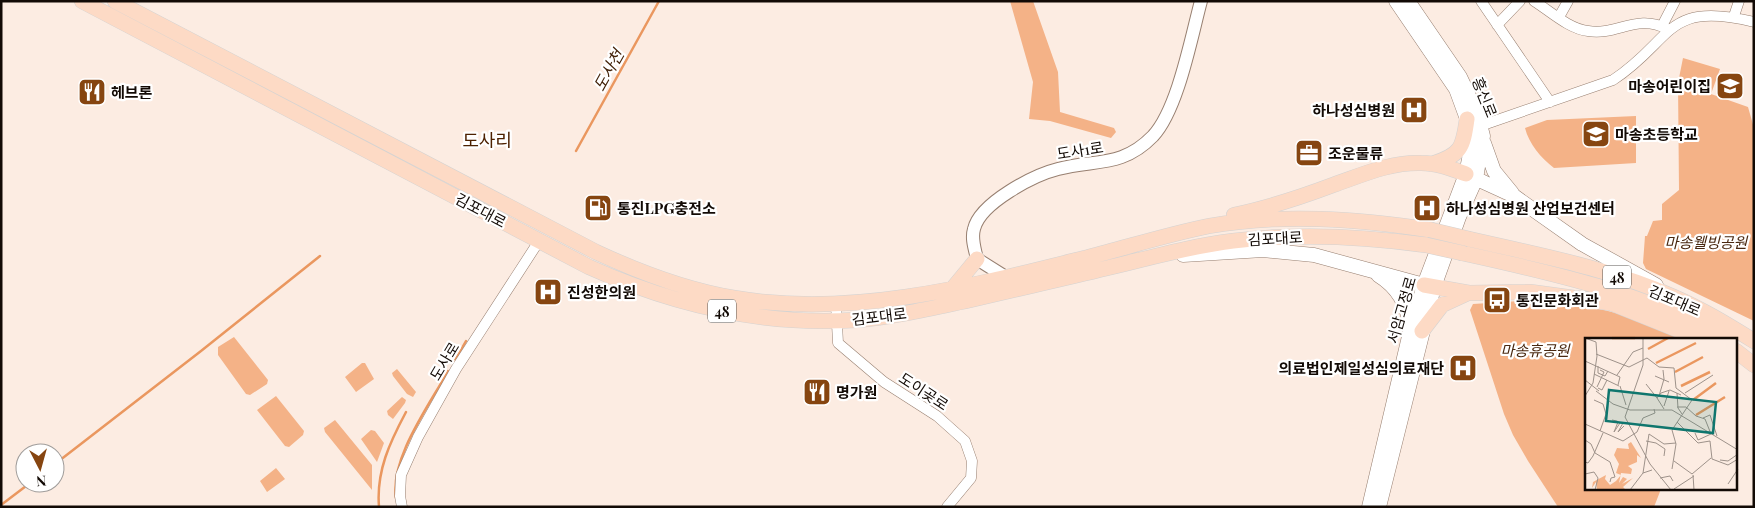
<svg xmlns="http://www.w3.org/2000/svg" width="1755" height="508" viewBox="0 0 1755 508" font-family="'Playfair Display','Noto Sans KR',serif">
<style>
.green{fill:#f4b287}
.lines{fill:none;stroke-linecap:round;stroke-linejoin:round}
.stream{stroke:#ea975f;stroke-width:2.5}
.minor-casing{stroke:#977f70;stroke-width:11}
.tertiary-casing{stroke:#977f70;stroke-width:14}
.secondary-casing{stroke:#977f70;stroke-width:15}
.primary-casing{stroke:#d4d3d2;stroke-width:16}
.minor{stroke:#fff;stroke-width:10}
.tertiary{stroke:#fff;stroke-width:12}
.secondary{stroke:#fff;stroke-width:14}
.primary{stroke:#fddac5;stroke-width:15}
.primary-bridge-casing{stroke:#d4d3d2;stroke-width:16;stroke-linecap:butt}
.primary-bridge{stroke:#fddac5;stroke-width:15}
.labels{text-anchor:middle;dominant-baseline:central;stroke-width:4.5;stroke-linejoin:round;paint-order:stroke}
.shield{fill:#fff;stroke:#595450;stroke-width:1}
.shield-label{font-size:14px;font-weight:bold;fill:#120a05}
.poi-label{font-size:15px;font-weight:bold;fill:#120a05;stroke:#fff;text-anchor:start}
.street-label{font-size:15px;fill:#120a05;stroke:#fff}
.park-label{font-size:15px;font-style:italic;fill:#492810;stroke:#fff}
.water-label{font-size:16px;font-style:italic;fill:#422209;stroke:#fff}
.quarter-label{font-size:18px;fill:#4d2100;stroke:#fff}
.inset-river{fill:none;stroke:#ea975f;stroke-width:2.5}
.inset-road{fill:none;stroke:#9e928a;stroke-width:1}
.view{fill:#0f766e;fill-opacity:0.15;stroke:#0f766e;stroke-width:2.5}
.inset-edge{fill:none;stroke:#120a05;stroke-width:2.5}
</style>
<rect width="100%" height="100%" fill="#fcece2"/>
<path class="green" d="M 1010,1 L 1033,1 L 1058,72 L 1060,112 L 1114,128 L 1116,132 L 1111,138 L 1050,121 L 1029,119 L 1033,82 Z
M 1683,58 L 1720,69 L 1711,94 L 1748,107 L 1754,128 L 1754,321 L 1646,269 L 1643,263 L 1645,236 L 1647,236 L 1653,221 L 1662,220 L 1662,204 L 1679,190 L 1678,83 Z
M 1636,116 L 1636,163 L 1554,168 C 1541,158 1529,144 1525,128 L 1547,120 Z
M 1520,301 C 1577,301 1631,312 1681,339 L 1586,339 L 1586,489 L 1661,489 L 1654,507 L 1558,507 L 1528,461 L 1513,435 L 1504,414 L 1470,310 L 1473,304 Z
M 234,337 L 268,380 L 267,384 L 250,395 L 246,394 L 218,355 L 218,347 Z
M 362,363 L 365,363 L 374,379 L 356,392 L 345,377 Z
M 397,369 L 416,392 L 413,397 L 407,394 L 393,376 L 392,373 Z
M 276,396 L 304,431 L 303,435 L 289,447 L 285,446 L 257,410 Z
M 402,397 L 406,400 L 405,403 L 393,419 L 388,415 L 387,411 Z
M 335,420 L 372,465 L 372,490 L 325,432 L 324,428 Z
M 371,430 L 375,431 L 384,443 L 377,462 L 361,439 Z
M 276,468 L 285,479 L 267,492 L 260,481 Z"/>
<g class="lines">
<path class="stream" d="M 576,151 L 659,1
M 454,362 L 466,341
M 55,464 L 201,351 L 320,256
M 396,498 C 390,458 429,406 448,371
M 1,505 L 30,483
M 379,507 C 376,471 390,442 406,412"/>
<defs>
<path id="minor" d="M 1481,1 L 1550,102
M 1534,1 C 1550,11 1569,29 1588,31 C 1617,36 1637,13 1667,29
M 1734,16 L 1739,1
M 1559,17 L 1568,1
M 1497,25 L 1520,1
M 1662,26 L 1675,1
M 1480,126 L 1613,80 C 1674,40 1664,0 1754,22
M 836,304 L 838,343 L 884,382 L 937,416 L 965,441 L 972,461 L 971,478 L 947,507
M 402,507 L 400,496 L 401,475 L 418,437 L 456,369 L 539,241"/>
<path id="tertiary" d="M 1004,276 L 977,259 C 975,249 971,239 974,229 C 980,203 1034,175 1058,169 C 1095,159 1122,168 1153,136 C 1178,109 1191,38 1201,1"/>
<path id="secondary" d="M 1484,143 L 1494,171 L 1512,193
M 1468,175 L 1514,196 L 1582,244 L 1656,285
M 1183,255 L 1263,250 L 1314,255 L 1424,285
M 1378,275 C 1399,288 1406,304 1411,327
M 1369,507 L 1411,328 L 1424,285 L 1466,174 L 1471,149 L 1467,119 L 1456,89 L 1396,1
M 1379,507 L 1434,287 L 1459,217 L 1476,179 L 1483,136 L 1477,113 L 1460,77 L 1408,1"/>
<path id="primary" d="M 82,1 L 589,267 C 673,305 763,326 856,320 C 894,317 932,308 970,300 C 1016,289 1062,279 1107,268 C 1149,258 1191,246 1233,241 C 1297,233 1362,236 1426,245
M 115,1 L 596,252 C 639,272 686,290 734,298 C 854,318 973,286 1089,257 C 1128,247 1169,234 1209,226 C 1282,213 1358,219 1431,230
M 1432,164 C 1461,155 1463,148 1467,119
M 1234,215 C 1268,208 1301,197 1333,185 C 1362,175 1390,162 1421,163 C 1437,163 1452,169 1466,174
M 1469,239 C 1538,255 1609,268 1674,297 C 1702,309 1728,325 1754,341
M 1462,253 C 1549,272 1648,294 1725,339
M 1424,285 L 1469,293 L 1530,292 L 1611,303 L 1701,339
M 953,288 L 977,259
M 1422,331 L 1442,305 L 1468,293
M 1736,351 L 1754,365"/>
</defs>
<use href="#minor" class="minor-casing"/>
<use href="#tertiary" class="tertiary-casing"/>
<use href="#secondary" class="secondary-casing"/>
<use href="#primary" class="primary-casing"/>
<use href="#minor" class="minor"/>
<use href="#tertiary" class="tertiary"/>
<use href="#secondary" class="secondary"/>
<use href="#primary" class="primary"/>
<defs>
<path id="primary-bridge" d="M 1431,230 L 1469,239
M 1426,245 L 1462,253"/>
</defs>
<use href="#primary-bridge" class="primary-bridge-casing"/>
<use href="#primary-bridge" class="primary-bridge"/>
</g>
<defs>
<symbol id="school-square" viewBox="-11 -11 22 22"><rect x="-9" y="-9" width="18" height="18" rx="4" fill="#864510" stroke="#fff"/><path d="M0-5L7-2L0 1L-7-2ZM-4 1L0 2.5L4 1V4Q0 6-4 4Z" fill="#fff"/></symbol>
<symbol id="restaurant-square" viewBox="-11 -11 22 22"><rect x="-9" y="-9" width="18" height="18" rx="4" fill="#864510" stroke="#fff"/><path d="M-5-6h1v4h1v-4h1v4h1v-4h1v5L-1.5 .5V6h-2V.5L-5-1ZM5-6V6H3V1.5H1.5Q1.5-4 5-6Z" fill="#fff"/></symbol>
<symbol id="hospital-square" viewBox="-11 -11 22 22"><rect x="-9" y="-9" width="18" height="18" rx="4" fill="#864510" stroke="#fff"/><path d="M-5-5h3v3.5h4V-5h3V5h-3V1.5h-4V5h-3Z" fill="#fff"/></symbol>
<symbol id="office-square" viewBox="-11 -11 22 22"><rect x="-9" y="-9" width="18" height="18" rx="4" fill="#864510" stroke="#fff"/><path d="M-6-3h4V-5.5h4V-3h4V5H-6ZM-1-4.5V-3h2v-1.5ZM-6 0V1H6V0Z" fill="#fff"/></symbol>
<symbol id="fuel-square" viewBox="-11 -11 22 22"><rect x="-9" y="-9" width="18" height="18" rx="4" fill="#864510" stroke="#fff"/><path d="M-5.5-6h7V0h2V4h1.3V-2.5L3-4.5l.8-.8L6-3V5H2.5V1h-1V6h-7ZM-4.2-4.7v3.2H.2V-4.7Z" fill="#fff"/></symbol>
<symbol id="bus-square" viewBox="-11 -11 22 22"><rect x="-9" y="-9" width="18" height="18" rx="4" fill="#864510" stroke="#fff"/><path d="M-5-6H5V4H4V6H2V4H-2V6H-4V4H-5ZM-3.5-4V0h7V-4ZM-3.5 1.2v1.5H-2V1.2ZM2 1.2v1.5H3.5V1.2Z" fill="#fff"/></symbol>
</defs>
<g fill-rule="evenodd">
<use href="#school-square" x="1714" y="70" width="32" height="32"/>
<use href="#restaurant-square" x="76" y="76" width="32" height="32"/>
<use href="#hospital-square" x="1398" y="94" width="32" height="32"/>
<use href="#school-square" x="1580" y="118" width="32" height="32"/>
<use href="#office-square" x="1293" y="137" width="32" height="32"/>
<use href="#fuel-square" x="582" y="192" width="32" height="32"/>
<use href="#hospital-square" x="1411" y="192" width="32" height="32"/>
<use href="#hospital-square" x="532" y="276" width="32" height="32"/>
<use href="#bus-square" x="1481" y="284" width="32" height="32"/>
<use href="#hospital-square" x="1447" y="352" width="32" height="32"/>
<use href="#restaurant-square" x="801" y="376" width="32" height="32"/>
</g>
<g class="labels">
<g class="shield">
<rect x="1603" y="265.5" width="28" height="23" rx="4"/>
<rect x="708" y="299.5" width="28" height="23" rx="4"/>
</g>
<g class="shield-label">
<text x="1617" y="277">48</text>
<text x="722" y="311">48</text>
</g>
<g class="poi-label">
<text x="1711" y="86" text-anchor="end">마송어린이집</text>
<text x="111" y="92">헤브론</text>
<text x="1395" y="110" text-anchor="end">하나성심병원</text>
<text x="1615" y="134">마송초등학교</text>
<text x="1328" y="153">조운물류</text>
<text x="617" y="208">통진LPG충전소</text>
<text x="1446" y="208">하나성심병원 산업보건센터</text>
<text x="567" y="292">진성한의원</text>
<text x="1516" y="300">통진문화회관</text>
<text x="1444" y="368" text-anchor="end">의료법인제일성심의료재단</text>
<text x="836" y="392">명가원</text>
</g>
<g class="street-label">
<text transform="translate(1485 97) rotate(68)">흥신로</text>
<text transform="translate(1080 150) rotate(-9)">도사1로</text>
<text transform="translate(481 210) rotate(28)">김포대로</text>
<text transform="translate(1275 238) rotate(-3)">김포대로</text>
<text transform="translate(1675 300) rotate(23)">김포대로</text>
<text transform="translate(1401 310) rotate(-74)">서암고정로</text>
<text transform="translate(879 316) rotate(-7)">김포대로</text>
<text transform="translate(444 361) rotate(-59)">도사로</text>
<text transform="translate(924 391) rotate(33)">도이곶로</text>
</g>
<g class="park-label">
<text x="1706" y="242">마송웰빙공원</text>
<text x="1535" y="350">마송휴공원</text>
</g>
<g class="water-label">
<text transform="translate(608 70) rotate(-61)">도사천</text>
</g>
<g class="quarter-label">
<text x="487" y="140">도사리</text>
</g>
</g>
<g transform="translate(1585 338)">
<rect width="152" height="152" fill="#fcece2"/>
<path d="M 46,104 L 56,120 L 52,117 L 52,124 L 43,128 L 47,131 L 46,136 L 36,135 L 34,145 L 38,139 L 42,141 L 37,146 L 48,140 L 38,149 L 41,152 L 12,152 L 11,144 L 7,150 L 8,144 L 21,137 L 20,141 L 25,147 L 31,143 L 36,137 L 31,135 L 34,126 L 29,117 L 32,110 L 44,111 L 43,106 Z" fill="#f4b287"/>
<path class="inset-river" d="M 27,0 L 50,0M 63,11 L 83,0M 71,25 L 111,5M 90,34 L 118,19M 96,48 L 125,34M 108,62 L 131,45M 111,77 L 140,59"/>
<path class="inset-road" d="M 0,0 L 11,4 L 12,18 L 8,45 L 0,58M 58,0 L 58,27 L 40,79 L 65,126 L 86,152M 11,16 L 44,29 L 62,20 L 74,29 L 89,30 L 91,50 L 107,62 L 87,92 L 91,106 L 87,131M 0,23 L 35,39 L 33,47M 13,28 L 13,35 L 20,38 L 23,33M 9,36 L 34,48M 32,37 L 48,14 L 58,10M 70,38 L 84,44M 0,42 L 14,53M 61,46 L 72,60M 35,48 L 41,67M 12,49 L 19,34 L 15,32M 13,50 L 17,52 L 22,42M 11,53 L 28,66 L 45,72 L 87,72 L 153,112M 92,55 L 93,70 L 97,76M 100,55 L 128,37M 74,58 L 79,41 L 78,32M 9,62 L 18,66 L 21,76 L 15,93M 79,68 L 84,53M 92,69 L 101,69 L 111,78 L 120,81 L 126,96 L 113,102 L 110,95M 79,71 L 72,60 L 76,55 L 85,52 L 96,57M 118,80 L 125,77 L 132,98M 27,82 L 32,83 L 35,85 L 29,94 L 33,84M 92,84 L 113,105 L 125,103 L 127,121 L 143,127 L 153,121M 38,85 L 33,94 L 39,88M 0,86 L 38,103 L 52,94 L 58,80 L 70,75 L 69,71M 0,102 L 6,106 L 10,115M 61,103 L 71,105 L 80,111 L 79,118M 10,115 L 25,124 L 30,139 L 26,140 L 25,144M 135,122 L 143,123 L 153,116M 89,123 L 107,136M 0,124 L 3,125 L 8,118 L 18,95M 58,135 L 64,96 L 79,106 L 91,105M 0,136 L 9,134 L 13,140 L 10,152M 107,136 L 126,120M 108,137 L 109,152M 75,140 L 85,138 L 88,143M 143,146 L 153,131M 89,151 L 109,138M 45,152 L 58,135 L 67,132"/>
<path class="view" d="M 24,52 L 131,64 L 128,95 L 21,83 Z"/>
<rect width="152" height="152" class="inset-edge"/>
</g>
<rect width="1755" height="508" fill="none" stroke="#120a05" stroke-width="5"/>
<g transform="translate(40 468) rotate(174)"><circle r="24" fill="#ffffff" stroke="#a09d9b"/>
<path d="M0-4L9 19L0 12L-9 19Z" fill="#864510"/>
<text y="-8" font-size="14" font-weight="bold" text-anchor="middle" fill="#120a05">N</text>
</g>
</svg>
